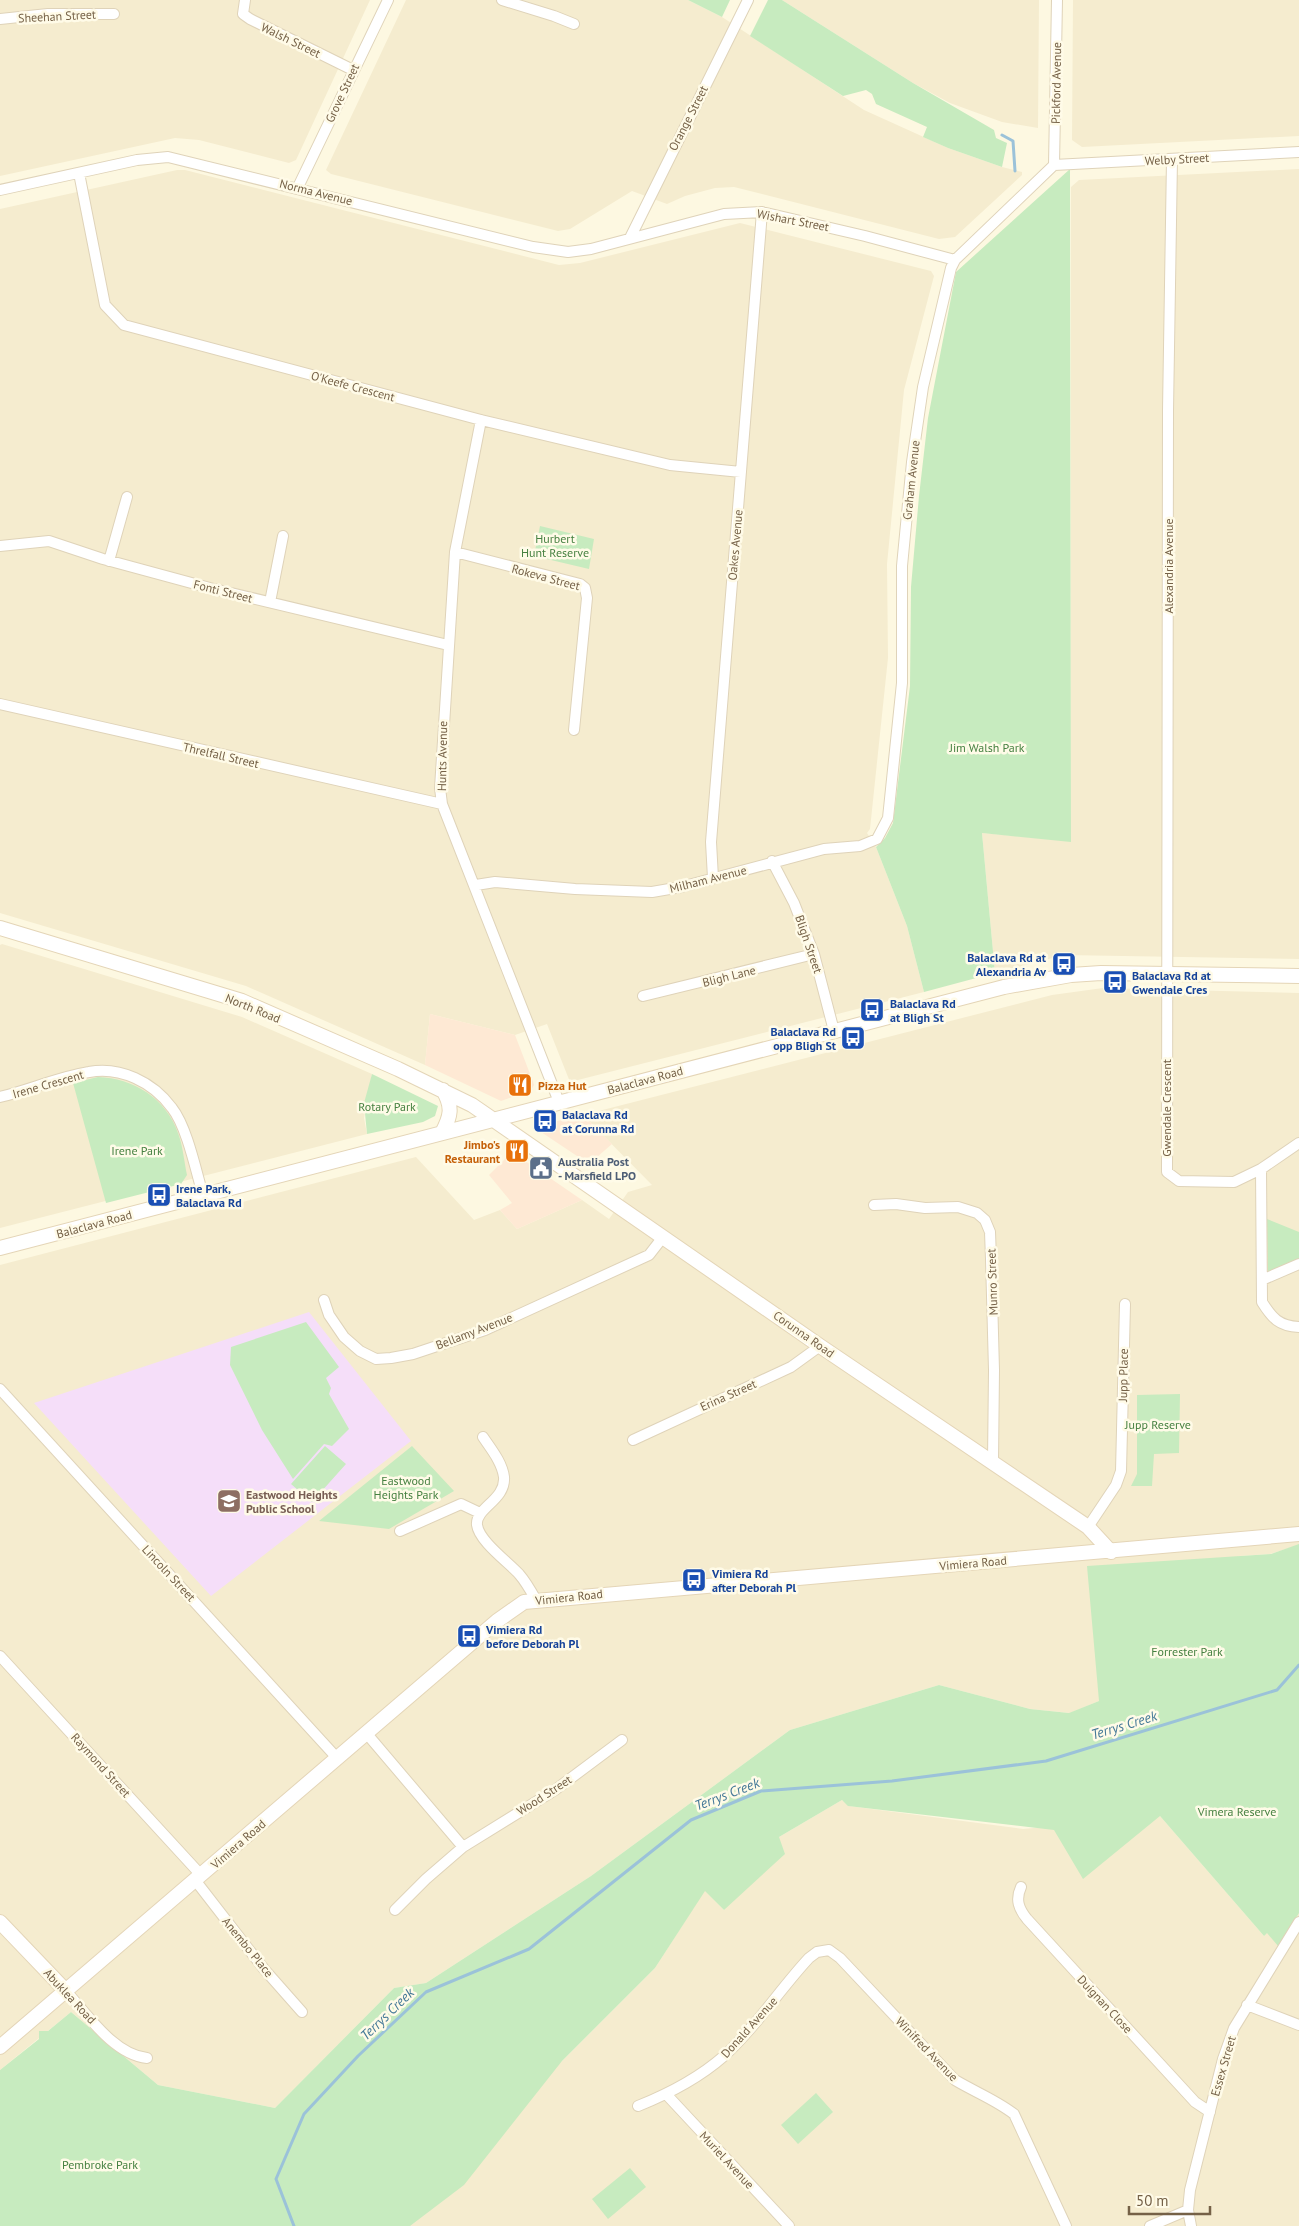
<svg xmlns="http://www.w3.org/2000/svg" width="1299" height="2226" viewBox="0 0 1299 2226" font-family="'PT Sans',sans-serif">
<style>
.residential{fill:#f5eccf}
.commercial{fill:#fee9d4}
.education{fill:#f5def9}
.green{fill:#c7ebbf}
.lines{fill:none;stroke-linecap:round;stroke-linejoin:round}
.stream{stroke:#9bc2d9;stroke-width:3}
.street-casing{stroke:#dfd3b9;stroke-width:12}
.secondary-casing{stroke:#e4d5b7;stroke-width:16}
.street{stroke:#fff;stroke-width:10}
.secondary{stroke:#fff;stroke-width:14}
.labels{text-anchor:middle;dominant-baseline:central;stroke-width:5;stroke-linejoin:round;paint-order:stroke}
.street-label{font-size:12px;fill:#756147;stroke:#fffbe8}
.park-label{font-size:12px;fill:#468141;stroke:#fffbe8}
.transit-label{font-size:12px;font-weight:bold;fill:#164399;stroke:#fffbe8;text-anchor:start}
.food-label{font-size:12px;font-weight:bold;fill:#c56008;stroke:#fffbe8;text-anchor:start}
.service-label{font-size:12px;font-weight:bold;fill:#4e5e75;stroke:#fffbe8;text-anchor:start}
.education-label{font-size:12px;font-weight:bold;fill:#785e54;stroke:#fffbe8;text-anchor:start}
.water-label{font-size:14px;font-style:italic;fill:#457998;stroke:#fffbe8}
</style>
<rect width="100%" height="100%" fill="#fdf8e1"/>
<path class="residential" d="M 0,0 L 370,0 L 296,160 L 289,163 L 199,140 L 175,138 L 0,176 Z
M 406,0 L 688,0 L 722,17 L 864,110 L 948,148 L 1002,167 L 1022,172 L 1022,175 L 955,237 L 939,239 L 734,187 L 715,188 L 685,196 L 667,204 L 632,191 L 570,229 L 558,231 L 331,174 L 326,170 Z
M 782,0 L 1039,0 L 1038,128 L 1002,122 L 950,103 L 913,83 Z
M 1073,0 L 1299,0 L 1299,136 L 1082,147 L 1072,140 Z
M 1299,169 L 1299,959 L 1064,955 L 995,973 L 982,833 L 1071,841 L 1071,187 L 1079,180 Z
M 177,170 L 185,170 L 559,265 L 580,263 L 740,223 L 931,271 L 934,276 L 904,390 L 887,564 L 888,658 L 870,829 L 867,833 L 876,847 L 907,926 L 924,992 L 570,1082 L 547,1024 L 515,1035 L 430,1014 L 425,1065 L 246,986 L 0,913 L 0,209 Z
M 2,944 L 242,1017 L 372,1074 L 364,1118 L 367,1134 L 0,1228 L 0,945 Z
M 1103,988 L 1299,993 L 1299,1545 L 1270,1554 L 1239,1556 L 1099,1701 L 1070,1713 L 1030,1709 L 939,1685 L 790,1730 L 591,1876 L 426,1983 L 394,1988 L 275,2108 L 158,2085 L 71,2012 L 0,2070 L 0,1265 L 416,1157 L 474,1220 L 500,1210 L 517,1229 L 582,1200 L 609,1219 L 628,1192 L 652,1185 L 583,1115 L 1052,995 Z
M 842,1800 L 849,1806 L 1023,1829 L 1160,1816 L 1264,1936 L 1299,1886 L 1299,2226 L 378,2226 L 562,2061 L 655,1968 L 705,1890 L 724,1910 L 779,1837 Z"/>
<path class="commercial" d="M 430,1014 L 515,1035 L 532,1079 L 534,1085 L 531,1090 L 501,1101 L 425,1065 Z
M 583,1115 L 612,1144 L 589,1164 L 535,1128 L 536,1126 Z
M 512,1152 L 582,1200 L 517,1229 L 500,1210 L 512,1203 L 489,1175 Z"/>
<path class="education" d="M 309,1312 L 411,1441 L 211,1596 L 34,1403 Z"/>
<path class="green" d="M 688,0 L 730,0 L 722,17 Z
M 768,0 L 782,0 L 913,83 L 994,130 L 996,138 L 1007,143 L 1002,167 L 948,148 L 923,137 L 927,127 L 876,104 L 872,94 L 866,90 L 843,96 L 750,36 Z
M 1070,169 L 1071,842 L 982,833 L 995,973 L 924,992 L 907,926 L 876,847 L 885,838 L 893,823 L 910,686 L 911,587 L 919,496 L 928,418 L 956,272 Z
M 540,526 L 594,539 L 589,569 L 534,556 Z
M 372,1074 L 438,1106 L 435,1116 L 423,1122 L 367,1134 L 364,1103 Z
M 98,1077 C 133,1078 166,1098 178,1133 C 183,1146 184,1161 187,1175 L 181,1184 L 106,1203 L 73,1083 Z
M 1267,1219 L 1299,1232 L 1299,1259 L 1268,1272 Z
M 306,1322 L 339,1367 L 326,1378 L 331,1388 L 329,1394 L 349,1429 L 332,1446 L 324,1444 L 293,1479 L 262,1430 L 230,1365 L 231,1347 Z
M 1180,1394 L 1179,1453 L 1154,1454 L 1152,1486 L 1131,1486 L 1137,1474 L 1137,1395 Z
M 325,1446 L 346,1464 L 312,1502 L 291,1484 Z
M 412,1446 L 454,1491 L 389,1529 L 319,1521 Z
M 1299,1544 L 1299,1913 L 1278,1946 L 1267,1933 L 1264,1936 L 1160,1816 L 1083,1879 L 1054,1830 L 848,1806 L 842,1800 L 779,1837 L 785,1854 L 724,1910 L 705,1891 L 655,1968 L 562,2061 L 464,2185 L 410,2226 L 0,2226 L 0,2070 L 39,2039 L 39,2031 L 48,2031 L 71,2012 L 158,2085 L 275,2108 L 394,1988 L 426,1983 L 591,1876 L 790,1730 L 939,1685 L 1030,1709 L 1069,1713 L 1099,1701 L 1087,1566 L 1271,1554 Z
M 816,2093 L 833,2112 L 798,2144 L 781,2125 Z
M 630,2168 L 646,2187 L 608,2219 L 592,2199 Z"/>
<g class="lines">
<path class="stream" d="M 1002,135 L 1013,141 L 1015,171
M 294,2226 L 276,2179 L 304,2114 L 358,2056 L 426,1992 L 529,1949 L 691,1820 L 761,1791 L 892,1781 L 1046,1761 L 1277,1690 L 1299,1665"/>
<defs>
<path id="street" d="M 245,0 L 243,14 L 250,19 L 353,70
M 502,0 L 554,16 L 574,24
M 0,19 L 48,14 L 114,14
M 1172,159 L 1168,411 L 1167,1172 L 1179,1181 L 1234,1182 L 1261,1169 L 1299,1143
M 1054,165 L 1299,152
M 1054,165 L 1057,0
M 79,173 L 105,305 L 124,325 L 481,420 L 670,465 L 741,472
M 298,187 L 388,0
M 0,190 L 137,160 L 168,157 L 533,247 L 568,252 L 591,249 L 724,214 L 762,212 L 865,236 L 955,260
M 630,238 L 748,0
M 481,420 L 455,552 L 440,788 L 442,804 L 559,1102
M 0,546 L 49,541 L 103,559 L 210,588 L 448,645
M 455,552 L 580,584 L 585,588 L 587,598 L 574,730
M 109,561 L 127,497
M 270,602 L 283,536
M 0,704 L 442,804
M 772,861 L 794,903 L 814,954 L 834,1031
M 713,878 L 711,842 L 762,212
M 476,885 L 495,882 L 575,889 L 652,892 L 681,887 L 824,849 L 860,846 L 877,839 L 888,818 L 902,683 L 902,566 L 912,462 L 923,387 L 951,268 L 955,260 L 1054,165
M 643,996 L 814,954
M 0,1097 C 29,1090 59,1077 89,1072 C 120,1066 153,1082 172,1108 C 187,1127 196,1171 203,1195
M 1261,1169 L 1262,1302 C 1272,1318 1279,1326 1299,1327
M 874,1205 L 896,1204 L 925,1208 L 958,1207 L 977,1213 L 985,1220 L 990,1232 L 991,1259 L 994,1370 L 993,1461
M 1262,1280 L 1299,1264
M 324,1300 L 329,1315 L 344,1337 L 360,1351 L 376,1359 L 391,1358 L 413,1354 L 485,1330 L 649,1255 L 663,1237
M 0,1389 L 337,1758
M 483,1437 C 491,1449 502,1462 504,1477 C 506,1500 475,1508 477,1525 C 479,1541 508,1562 519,1574 C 526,1582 531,1591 536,1600
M 633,1440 L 791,1367 L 820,1346
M 1088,1527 L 1116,1485 L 1121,1471 L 1125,1304
M 400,1531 L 461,1504 L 480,1513
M 0,1656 L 201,1875
M 367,1734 L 463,1847
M 195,1880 L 264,1969 L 302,2012
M 1021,1887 C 1015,1900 1019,1909 1027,1919 L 1195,2102 L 1210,2112
M 395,1910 L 426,1879 L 463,1847 L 555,1790 L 622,1740
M 65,1990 C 87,2014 114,2055 147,2058
M 1247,2005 L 1299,2025
M 666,2094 L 789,2226
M 638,2106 C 668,2094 699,2078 724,2056 C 756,2027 780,1989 809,1958 L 817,1952 L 829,1950 L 840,1958 L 955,2080 C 975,2092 996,2100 1014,2114 L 1066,2226
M 1150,2226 L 1188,2210
M 1191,2226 L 1188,2210 L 1190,2190 L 1223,2059 L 1234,2028 L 1299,1922"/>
<path id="secondary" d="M 0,928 L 242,1001 L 398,1069 L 472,1105 L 820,1346 L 1088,1527 L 1111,1552
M 442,1133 C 451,1116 453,1107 443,1090
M 0,1248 L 1004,987 L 1071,975 L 1101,973 L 1299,976
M 0,1922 L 65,1990
M 0,2047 L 497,1621 L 524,1602 L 1299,1534"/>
</defs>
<use href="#street" class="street-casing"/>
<use href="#secondary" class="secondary-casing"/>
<use href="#street" class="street"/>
<use href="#secondary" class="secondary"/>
</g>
<defs>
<symbol id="bus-square" viewBox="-11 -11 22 22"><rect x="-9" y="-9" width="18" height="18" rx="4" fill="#1a4fb4" stroke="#fffbe8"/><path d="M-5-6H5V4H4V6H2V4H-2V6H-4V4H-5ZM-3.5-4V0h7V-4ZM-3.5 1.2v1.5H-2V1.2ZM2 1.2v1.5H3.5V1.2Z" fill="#fff"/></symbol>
<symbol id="restaurant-square" viewBox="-11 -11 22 22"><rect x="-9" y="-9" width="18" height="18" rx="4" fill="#e8710a" stroke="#fffbe8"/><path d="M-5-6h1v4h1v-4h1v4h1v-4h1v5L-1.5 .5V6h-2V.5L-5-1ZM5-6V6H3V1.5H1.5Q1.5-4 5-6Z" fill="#fff"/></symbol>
<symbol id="civic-square" viewBox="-11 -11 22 22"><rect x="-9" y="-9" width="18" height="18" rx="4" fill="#5c6f8a" stroke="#fffbe8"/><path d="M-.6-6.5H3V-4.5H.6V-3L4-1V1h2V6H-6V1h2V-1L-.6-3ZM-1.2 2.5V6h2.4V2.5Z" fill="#fff"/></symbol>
<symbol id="school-square" viewBox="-11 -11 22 22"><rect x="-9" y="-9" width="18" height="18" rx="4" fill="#8d6e63" stroke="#fffbe8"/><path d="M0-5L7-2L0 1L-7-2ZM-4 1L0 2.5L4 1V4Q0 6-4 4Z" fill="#fff"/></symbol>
</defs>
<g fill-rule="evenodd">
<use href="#bus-square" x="1050" y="950" width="28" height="28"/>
<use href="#bus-square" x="1101" y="968" width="28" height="28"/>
<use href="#bus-square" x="858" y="996" width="28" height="28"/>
<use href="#bus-square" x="839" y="1024" width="28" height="28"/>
<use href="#restaurant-square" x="506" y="1071" width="28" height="28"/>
<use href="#bus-square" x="531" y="1107" width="28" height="28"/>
<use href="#restaurant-square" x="503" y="1137" width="28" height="28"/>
<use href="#civic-square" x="527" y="1154" width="28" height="28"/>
<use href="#bus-square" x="145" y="1181" width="28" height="28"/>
<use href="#school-square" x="215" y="1487" width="28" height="28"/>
<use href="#bus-square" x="680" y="1566" width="28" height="28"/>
<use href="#bus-square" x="455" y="1622" width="28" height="28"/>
</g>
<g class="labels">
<g class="street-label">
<text transform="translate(57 16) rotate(-3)">Sheehan Street</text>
<text transform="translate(291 40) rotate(26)">Walsh Street</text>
<text transform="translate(1056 83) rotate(-89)">Pickford Avenue</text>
<text transform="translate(342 93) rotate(-65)">Grove Street</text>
<text transform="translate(688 118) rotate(-63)">Orange Street</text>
<text transform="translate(1177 159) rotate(-3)">Welby Street</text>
<text transform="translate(316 192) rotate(14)">Norma Avenue</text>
<text transform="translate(793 220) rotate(11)">Wishart Street</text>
<text transform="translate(353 386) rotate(15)">O'Keefe Crescent</text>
<text transform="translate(911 480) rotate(-84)">Graham Avenue</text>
<text transform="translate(735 545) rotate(-85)">Oakes Avenue</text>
<text transform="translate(1168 566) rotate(-90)">Alexandria Avenue</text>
<text transform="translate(546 577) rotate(15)">Rokeva Street</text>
<text transform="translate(223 591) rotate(14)">Fonti Street</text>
<text transform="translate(221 755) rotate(13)">Threlfall Street</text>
<text transform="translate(442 756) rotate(-89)">Hunts Avenue</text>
<text transform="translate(708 879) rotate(-14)">Milham Avenue</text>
<text transform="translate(809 944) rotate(71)">Bligh Street</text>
<text transform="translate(729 976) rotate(-14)">Bligh Lane</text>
<text transform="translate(253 1008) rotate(22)">North Road</text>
<text transform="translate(645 1080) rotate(-15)">Balaclava Road</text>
<text transform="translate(48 1084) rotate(-16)">Irene Crescent</text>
<text transform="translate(1166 1108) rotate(-90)">Gwendale Crescent</text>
<text transform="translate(94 1224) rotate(-15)">Balaclava Road</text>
<text transform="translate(992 1282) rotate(-92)">Munro Street</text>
<text transform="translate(474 1331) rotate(-21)">Bellamy Avenue</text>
<text transform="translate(804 1334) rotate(35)">Corunna Road</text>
<text transform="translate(1123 1375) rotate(-89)">Jupp Place</text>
<text transform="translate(728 1395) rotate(-24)">Erina Street</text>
<text transform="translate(973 1563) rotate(-5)">Vimiera Road</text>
<text transform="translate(169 1573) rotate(47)">Lincoln Street</text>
<text transform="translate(569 1597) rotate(-6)">Vimiera Road</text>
<text transform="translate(101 1765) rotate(48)">Raymond Street</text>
<text transform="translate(544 1795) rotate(-33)">Wood Street</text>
<text transform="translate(238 1844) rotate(-41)">Vimiera Road</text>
<text transform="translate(248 1947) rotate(51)">Anembo Place</text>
<text transform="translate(70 1996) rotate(47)">Abuklea Road</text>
<text transform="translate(1105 2004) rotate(47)">Duignan Close</text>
<text transform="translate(749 2027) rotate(-48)">Donald Avenue</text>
<text transform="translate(927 2049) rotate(46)">Winifred Avenue</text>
<text transform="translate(1223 2066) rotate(-74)">Essex Street</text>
<text transform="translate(727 2160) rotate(47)">Muriel Avenue</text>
</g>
<g class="park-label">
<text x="555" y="538">Hurbert<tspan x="555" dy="14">Hunt Reserve</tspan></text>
<text x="987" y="747">Jim Walsh Park</text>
<text x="387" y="1106">Rotary Park</text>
<text x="137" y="1150">Irene Park</text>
<text x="1158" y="1424">Jupp Reserve</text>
<text x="406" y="1480">Eastwood<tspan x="406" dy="14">Heights Park</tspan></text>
<text x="1187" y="1651">Forrester Park</text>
<text x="1237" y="1811">Vimera Reserve</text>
<text x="100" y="2164">Pembroke Park</text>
</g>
<g class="transit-label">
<text x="1046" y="957" text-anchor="end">Balaclava Rd at<tspan x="1046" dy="14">Alexandria Av</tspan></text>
<text x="1132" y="975">Balaclava Rd at<tspan x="1132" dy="14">Gwendale Cres</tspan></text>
<text x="890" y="1003">Balaclava Rd<tspan x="890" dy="14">at Bligh St</tspan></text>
<text x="836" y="1031" text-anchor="end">Balaclava Rd<tspan x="836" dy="14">opp Bligh St</tspan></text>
<text x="562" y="1114">Balaclava Rd<tspan x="562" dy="14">at Corunna Rd</tspan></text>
<text x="176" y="1188">Irene Park,<tspan x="176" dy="14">Balaclava Rd</tspan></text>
<text x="712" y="1573">Vimiera Rd<tspan x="712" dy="14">after Deborah Pl</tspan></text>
<text x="486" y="1629">Vimiera Rd<tspan x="486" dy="14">before Deborah Pl</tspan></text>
</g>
<g class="food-label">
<text x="538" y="1085">Pizza Hut</text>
<text x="500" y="1144" text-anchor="end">Jimbo's<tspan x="500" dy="14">Restaurant</tspan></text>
</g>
<g class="service-label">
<text x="558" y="1161">Australia Post<tspan x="558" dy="14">- Marsfield LPO</tspan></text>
</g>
<g class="education-label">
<text x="246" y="1494">Eastwood Heights<tspan x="246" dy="14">Public School</tspan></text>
</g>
<g class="water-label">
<text transform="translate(1124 1725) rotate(-17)">Terrys Creek</text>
<text transform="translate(727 1794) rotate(-21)">Terrys Creek</text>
<text transform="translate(387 2014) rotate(-44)">Terrys Creek</text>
</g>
</g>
<path d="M1129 2206v8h81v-8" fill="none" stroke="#756147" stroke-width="2.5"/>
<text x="1136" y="2206" font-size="15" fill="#756147" stroke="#fffbe8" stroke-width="4" paint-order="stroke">50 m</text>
</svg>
